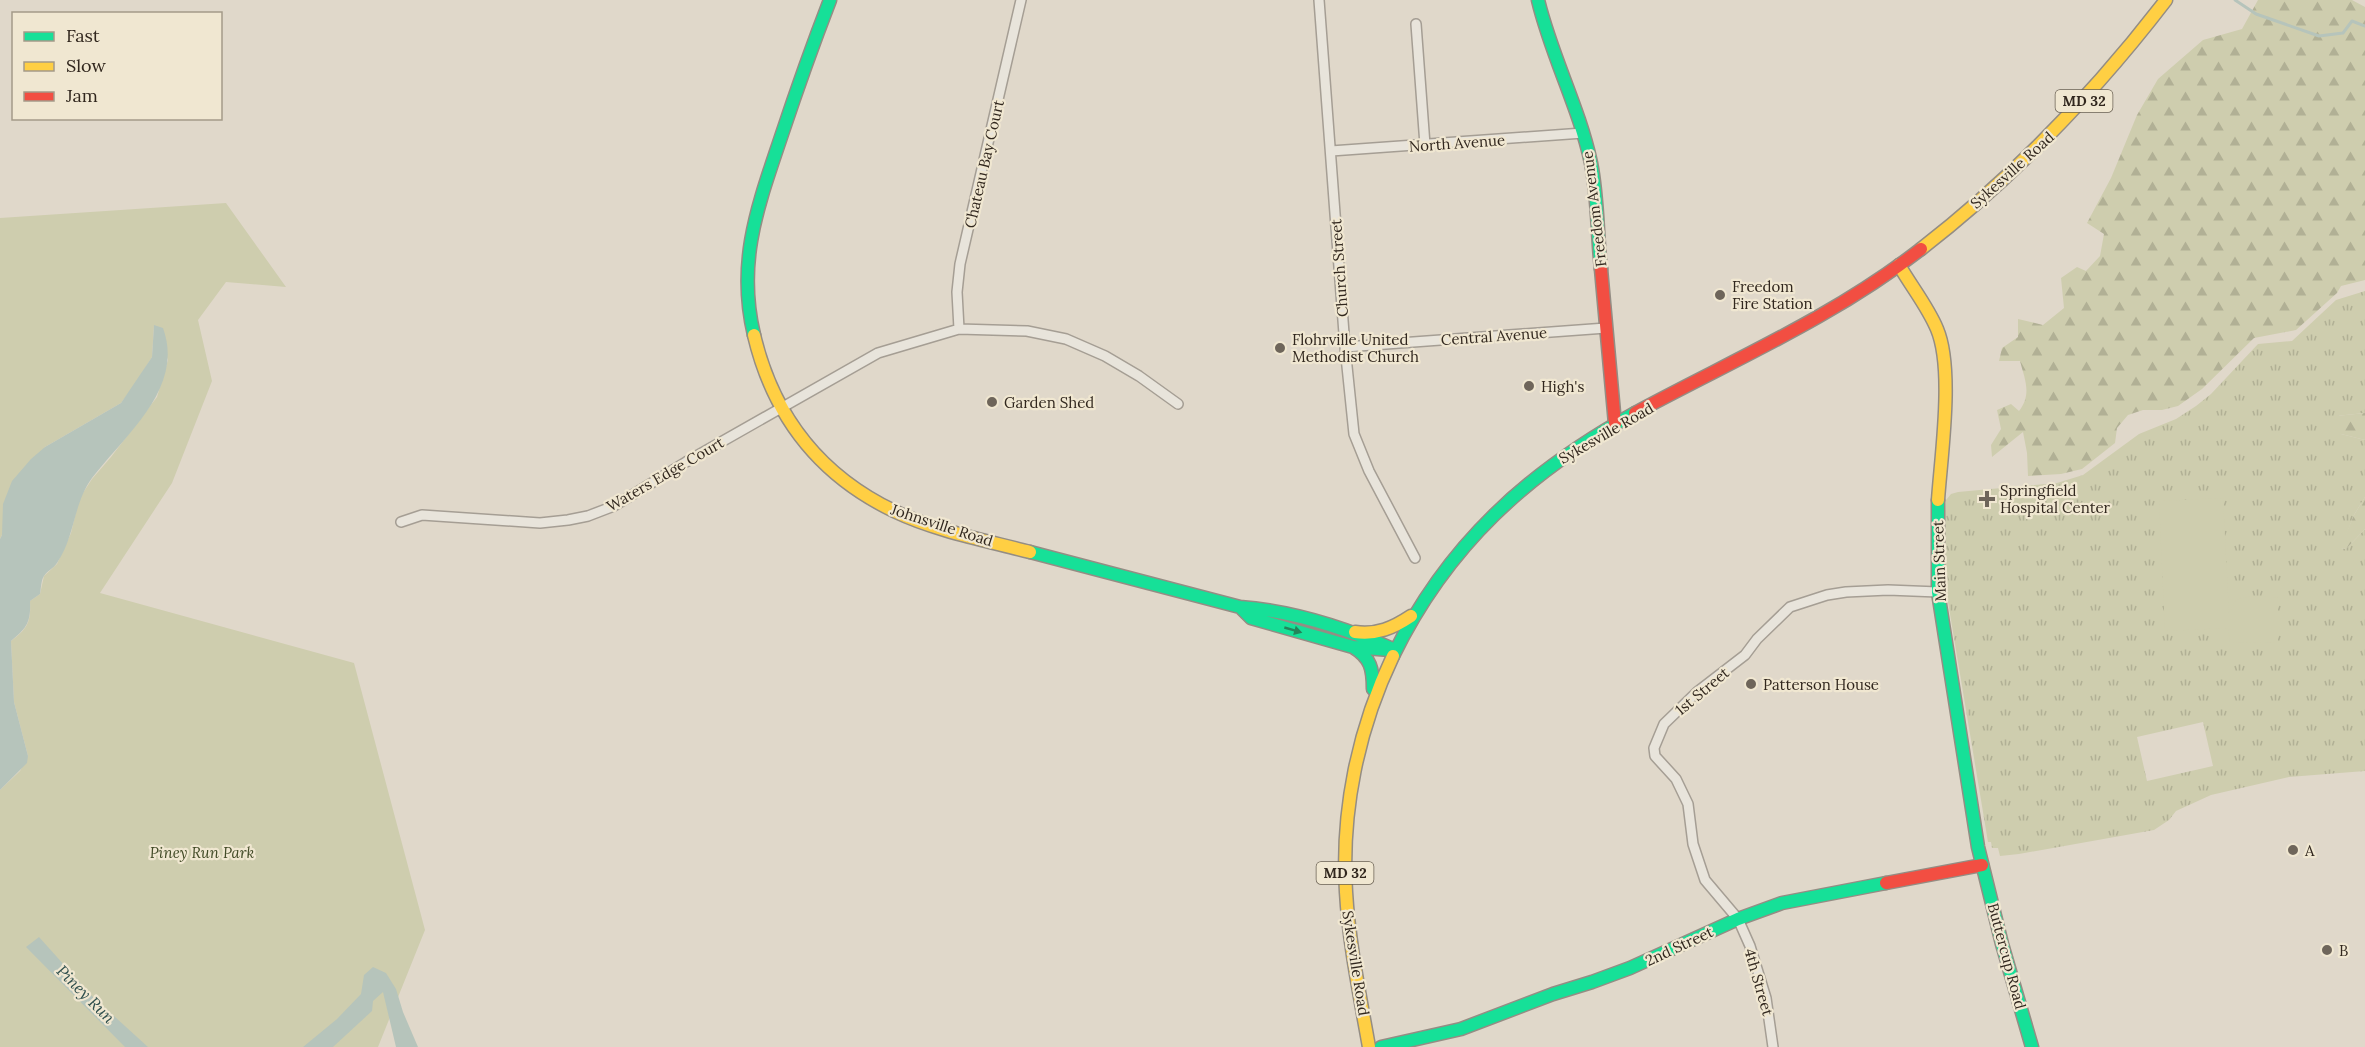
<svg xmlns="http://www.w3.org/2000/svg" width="2365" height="1047" viewBox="0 0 2365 1047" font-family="Lora,serif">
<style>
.grass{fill:url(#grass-tufts);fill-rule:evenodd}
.forest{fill:url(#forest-firs)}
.park{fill:#cecdae}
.water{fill:#b6c4bb}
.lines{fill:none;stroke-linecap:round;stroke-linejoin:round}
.stream{stroke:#b6c4bb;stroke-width:3}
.street-casing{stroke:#a59e94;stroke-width:12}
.fast-casing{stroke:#948d84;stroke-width:15}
.slow-casing{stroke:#948d84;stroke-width:15}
.jam-casing{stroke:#948d84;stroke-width:15}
.street{stroke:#e8e4db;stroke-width:9}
.fast{stroke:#16e098;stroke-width:12}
.slow{stroke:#ffcf43;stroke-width:12}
.jam{stroke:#f24e42;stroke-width:12}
.oneway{fill:#24845b}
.poi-dot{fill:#6e655a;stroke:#f0e7d1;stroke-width:2}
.labels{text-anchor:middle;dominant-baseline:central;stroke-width:4.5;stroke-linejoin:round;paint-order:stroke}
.shield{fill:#f0e7d1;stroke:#6a6154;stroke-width:1.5}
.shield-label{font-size:14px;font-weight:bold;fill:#31271e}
.street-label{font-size:15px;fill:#31271e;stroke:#f0e7d1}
.poi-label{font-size:15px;fill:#31271e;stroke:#f0e7d1;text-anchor:start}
.park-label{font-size:15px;font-style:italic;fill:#424b27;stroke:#f0e7d1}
.water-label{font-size:16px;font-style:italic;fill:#2f4f4d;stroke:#f0e7d1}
</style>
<defs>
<pattern id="grass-tufts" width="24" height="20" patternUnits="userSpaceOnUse" patternTransform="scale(1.5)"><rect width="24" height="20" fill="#cecdae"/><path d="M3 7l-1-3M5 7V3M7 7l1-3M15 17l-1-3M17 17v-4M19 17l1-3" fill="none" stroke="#b1b095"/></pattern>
<pattern id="forest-firs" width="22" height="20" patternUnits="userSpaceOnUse" patternTransform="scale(1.5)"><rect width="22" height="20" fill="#cecdae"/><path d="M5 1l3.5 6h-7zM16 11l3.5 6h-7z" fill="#b1b095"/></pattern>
</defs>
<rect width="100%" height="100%" fill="#e0d8ca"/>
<path class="grass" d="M 2365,291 L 2365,413 L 2336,416 L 2341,434 L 2365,440 L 2365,497 L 2354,515 L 2341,548 L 2346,549 L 2365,529 L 2365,771 L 2289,777 L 2211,795 L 2176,811 L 2169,820 L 2154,830 L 2019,854 L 2000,856 L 1998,848 L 1992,848 L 1991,842 L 1988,842 L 1946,590 L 1943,543 L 1946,500 L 1951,494 L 1958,492 L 2057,483 L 2083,475 L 2139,434 L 2176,419 L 2196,406 L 2211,394 L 2258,344 L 2292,341 L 2336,300 ZM 2203,722 L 2213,766 L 2147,781 L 2137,737 Z"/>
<path class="forest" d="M 2258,0 L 2352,0 L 2365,7 L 2365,280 L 2341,286 L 2337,293 L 2296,330 L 2254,338 L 2202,389 L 2178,406 L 2162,410 L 2143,410 L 2128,415 L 2117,428 L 2115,443 L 2082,469 L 2061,474 L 2028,476 L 2027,453 L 2023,432 L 1992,457 L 1991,445 L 2001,429 L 1997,410 L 2011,404 L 2019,411 C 2032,394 2025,380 2020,361 L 1999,361 L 2002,348 L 2018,337 L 2018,319 L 2043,325 L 2064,308 L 2061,278 L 2077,267 L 2086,271 L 2100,256 L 2104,234 L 2087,223 L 2111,178 L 2137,115 L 2158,79 L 2203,40 L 2242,29 Z
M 2365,413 L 2365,440 L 2341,434 L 2327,424 L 2336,416 Z
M 2365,497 L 2365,529 L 2346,549 L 2340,548 L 2354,515 Z"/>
<path class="park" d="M 226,203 L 286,287 L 226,282 L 198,320 L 212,381 L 172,483 L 100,593 L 354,663 L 425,930 L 378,1047 L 0,1047 L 0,790 L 20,771 L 28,756 L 14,702 L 11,641 C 28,628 31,622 30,601 L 40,594 L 44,576 L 57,564 L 71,533 L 79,499 L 92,479 L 111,457 L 157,397 L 168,360 L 154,325 L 152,357 L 133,387 L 121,403 L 45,447 L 0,539 L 0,218 Z
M 2223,498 L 2229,613 L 2236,600 C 2251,595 2262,595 2278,598 L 2278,642 L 2230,643 L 2228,628 L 2165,631 L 2159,501 Z"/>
<path class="water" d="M 154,325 L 163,328 C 185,388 125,435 92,478 C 73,504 75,537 57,563 C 54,568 47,571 44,576 C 41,580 41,589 40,594 L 30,601 C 31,622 27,628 11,641 L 14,702 L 28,756 L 27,763 L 0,790 L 0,539 L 2,535 L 3,504 L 12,481 L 31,459 L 45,447 L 121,403 L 152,357 Z
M 39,937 L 92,996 L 148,1047 L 125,1047 L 26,947 Z
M 373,967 L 386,973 L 396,989 L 403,1012 L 418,1047 L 396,1047 L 383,992 L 373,1001 L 372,1011 L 333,1047 L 303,1047 L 337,1019 L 361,994 L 364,975 Z"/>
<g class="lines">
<path class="stream" d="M 2235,0 L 2256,14 L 2319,36 L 2343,33 L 2352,21 L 2365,26"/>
<defs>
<path id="street" d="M 1319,0 L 1345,347 L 1354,434 L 1369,471 L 1415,558
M 1416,24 L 1425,145
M 1331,151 L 1583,133
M 959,329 L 957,292 L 960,264 L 1021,0
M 1345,347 L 1606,328
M 401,522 L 422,515 L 540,523 L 568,520 L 588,516 L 614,506 L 686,462 L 878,353 L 959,329 L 1027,331 L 1066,339 L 1105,356 L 1139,376 L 1178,404
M 1773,1047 L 1766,998 L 1750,946 L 1738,919 L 1705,880 L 1693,844 L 1688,804 L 1676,779 L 1655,756 L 1654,748 L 1664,724 L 1697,692 L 1745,655 L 1757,639 L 1790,607 L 1827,595 L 1846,592 L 1888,590 L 1938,592"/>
<path id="fast" d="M 1538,0 C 1551,55 1579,107 1591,163 C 1598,197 1597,234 1601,269
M 754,335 C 736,260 759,203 782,134 C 797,89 813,44 830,0
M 1938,500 L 1938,592 L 1978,847 L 2002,944 L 2032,1047
M 1030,552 L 1240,607 C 1293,611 1346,628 1395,650
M 1240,607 L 1251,618 L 1353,647 L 1390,650
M 1353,647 C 1371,658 1373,669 1373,689
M 1393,656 C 1447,545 1528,472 1635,413
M 1381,1047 L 1461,1029 L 1553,994 L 1592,982 L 1630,968 L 1738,919 L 1782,903 L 1886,883"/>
<path id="slow" d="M 1921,249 C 2015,176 2093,95 2166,0
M 1899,265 C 1911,286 1928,307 1937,329 C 1954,369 1941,456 1938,500
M 754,335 C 773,415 819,475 894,511 C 936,531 984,540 1030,552
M 1355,632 C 1377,635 1393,628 1411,616
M 1369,1047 C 1360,996 1349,944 1346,892 C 1341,811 1358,729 1393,656"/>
<path id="jam" d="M 1601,269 L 1615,424
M 1635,413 C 1733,360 1832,318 1921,249
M 1886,883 L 1982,865"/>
</defs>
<use href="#street" class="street-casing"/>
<use href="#fast" class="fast-casing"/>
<use href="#slow" class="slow-casing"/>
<use href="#jam" class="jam-casing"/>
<use href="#street" class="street"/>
<use href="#fast" class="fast"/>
<use href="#slow" class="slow"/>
<use href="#jam" class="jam"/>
</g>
<defs><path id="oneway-solid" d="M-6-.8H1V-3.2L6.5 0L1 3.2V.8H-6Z" transform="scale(1.5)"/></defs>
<use class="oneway" href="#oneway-solid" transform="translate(1293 630) rotate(16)"/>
<g class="poi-dot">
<circle cx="1720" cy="295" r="6"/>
<circle cx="1280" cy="348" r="6"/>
<circle cx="1529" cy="386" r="6"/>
<circle cx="992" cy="402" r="6"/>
<path d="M1984 490h6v6h6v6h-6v6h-6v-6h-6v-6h6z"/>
<circle cx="1751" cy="684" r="6"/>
<circle cx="2293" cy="850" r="6"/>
<circle cx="2327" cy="950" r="6"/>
</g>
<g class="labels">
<g class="shield">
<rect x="2055.5" y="90" width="57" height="22" rx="4.5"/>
<rect x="1316.5" y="862" width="57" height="22" rx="4.5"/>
</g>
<g class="shield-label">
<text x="2084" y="101">MD 32</text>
<text x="1345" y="873">MD 32</text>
</g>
<g class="street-label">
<text transform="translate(1457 143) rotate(-4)">North Avenue</text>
<text transform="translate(984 164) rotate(-77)">Chateau Bay Court</text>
<text transform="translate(2012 170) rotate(-42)">Sykesville Road</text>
<text transform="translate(1594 209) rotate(-97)">Freedom Avenue</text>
<text transform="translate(1339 268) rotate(-94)">Church Street</text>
<text transform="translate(1494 336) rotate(-4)">Central Avenue</text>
<text transform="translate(1606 433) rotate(-30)">Sykesville Road</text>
<text transform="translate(665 474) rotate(-30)">Waters Edge Court</text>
<text transform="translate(942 525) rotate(18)">Johnsville Road</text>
<text transform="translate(1939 561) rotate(-92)">Main Street</text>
<text transform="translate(1702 691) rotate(-40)">1st Street</text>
<text transform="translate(1679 946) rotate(-25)">2nd Street</text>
<text transform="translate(2007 956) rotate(75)">Buttercup Road</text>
<text transform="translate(1356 963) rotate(81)">Sykesville Road</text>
<text transform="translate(1759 982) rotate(74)">4th Street</text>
</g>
<g class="poi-label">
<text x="1732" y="286">Freedom<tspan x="1732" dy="17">Fire Station</tspan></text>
<text x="1292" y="339">Flohrville United<tspan x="1292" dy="17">Methodist Church</tspan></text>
<text x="1541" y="386">High's</text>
<text x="1004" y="402">Garden Shed</text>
<text x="2000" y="490">Springfield<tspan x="2000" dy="17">Hospital Center</tspan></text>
<text x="1763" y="684">Patterson House</text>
<text x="2305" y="850">A</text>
<text x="2339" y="950">B</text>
</g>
<g class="park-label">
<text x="202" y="852">Piney Run Park</text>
</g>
<g class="water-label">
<text transform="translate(86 994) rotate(45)">Piney Run</text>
</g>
</g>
<rect x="12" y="12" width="210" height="108" fill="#f0e7d1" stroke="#a49a89" stroke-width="1.5"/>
<rect x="24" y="32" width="30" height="9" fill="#16e098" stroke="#a49a89" stroke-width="1.5"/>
<text x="66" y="42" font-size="18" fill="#31271e">Fast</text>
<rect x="24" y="62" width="30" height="9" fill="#ffcf43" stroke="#a49a89" stroke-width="1.5"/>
<text x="66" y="72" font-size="18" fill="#31271e">Slow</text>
<rect x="24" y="92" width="30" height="9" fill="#f24e42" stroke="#a49a89" stroke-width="1.5"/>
<text x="66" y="102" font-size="18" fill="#31271e">Jam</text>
</svg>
